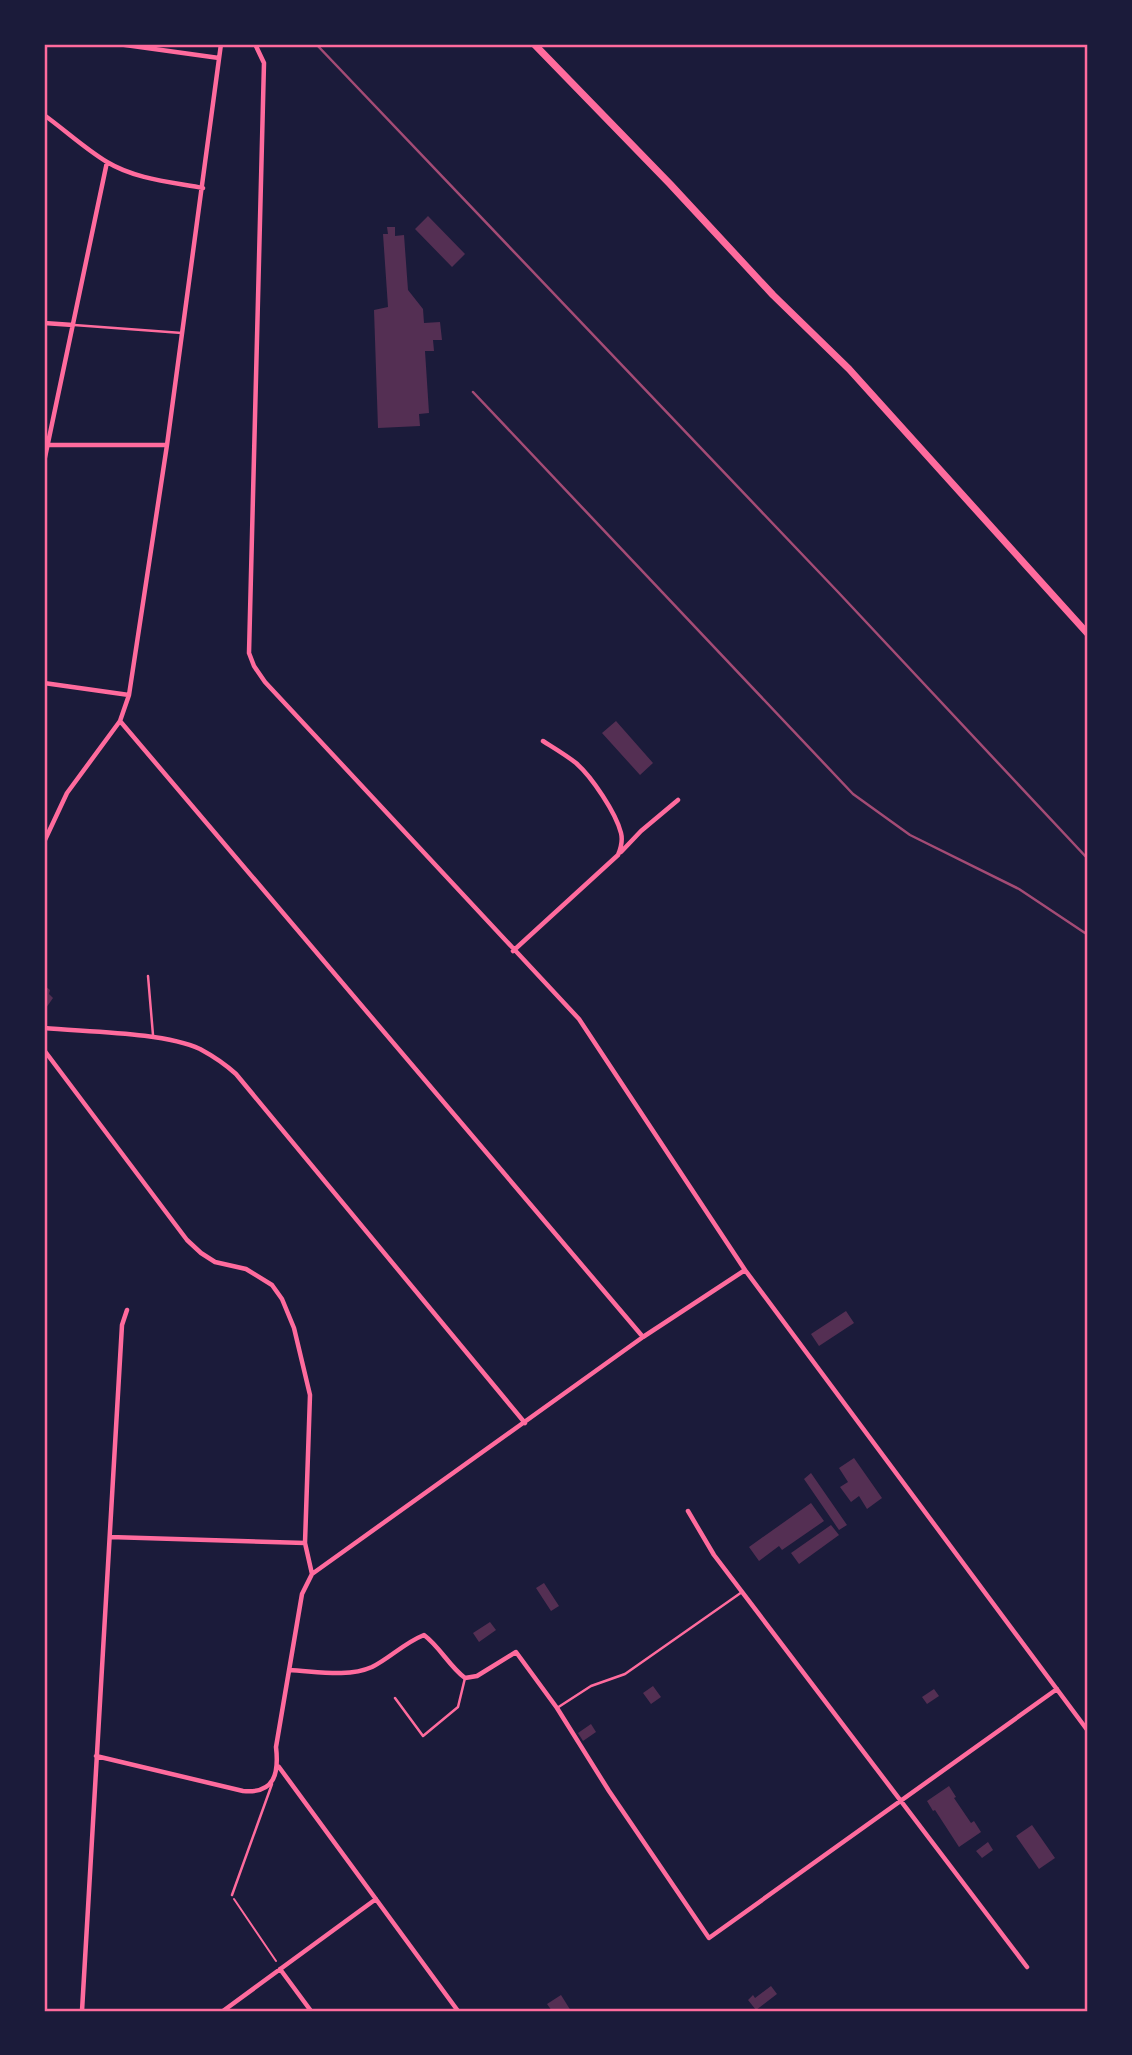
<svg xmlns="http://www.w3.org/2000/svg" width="1132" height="2055" viewBox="0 0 1132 2055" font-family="'Roboto Serif',serif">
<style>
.building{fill:#542f53}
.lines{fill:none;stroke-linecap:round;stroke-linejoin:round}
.path{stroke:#ff6b9d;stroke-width:2}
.service{stroke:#ff6b9d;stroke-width:2.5}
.minor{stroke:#ff6b9d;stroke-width:4.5}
.primary{stroke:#ff6b9d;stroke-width:7}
.rail{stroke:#a44b75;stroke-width:2.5}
.neatline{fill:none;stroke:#ff6b9d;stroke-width:2.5}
</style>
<rect width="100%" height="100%" fill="#1b1b3a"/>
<path class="building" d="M 428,216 L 465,254 L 452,267 L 415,229 Z
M 387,227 L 395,227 L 395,236 L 404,235 L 408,290 L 423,309 L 424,323 L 440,322 L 442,340 L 433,340 L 434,351 L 425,351 L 429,413 L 419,414 L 420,426 L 378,428 L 374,310 L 388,307 L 383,234 L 388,234 Z
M 616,721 L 653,763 L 640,775 L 602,733 Z
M 44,985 L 50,990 L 49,994 L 53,998 L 46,1008 L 44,1007 Z
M 846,1311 L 854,1323 L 819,1346 L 811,1334 Z
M 854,1458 L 882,1498 L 867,1509 L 859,1496 L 851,1502 L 840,1487 L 848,1482 L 839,1468 Z
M 811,1473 L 847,1525 L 839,1530 L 804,1479 Z
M 811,1503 L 824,1521 L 782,1550 L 779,1546 L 759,1561 L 749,1547 Z
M 831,1525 L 839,1535 L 799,1564 L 791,1553 Z
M 544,1583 L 559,1606 L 551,1611 L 536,1588 Z
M 490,1622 L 496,1630 L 479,1642 L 473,1633 Z
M 653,1686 L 661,1697 L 651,1704 L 643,1693 Z
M 934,1689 L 939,1696 L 927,1704 L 922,1697 Z
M 591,1724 L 596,1732 L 583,1741 L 578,1733 Z
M 949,1786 L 956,1797 L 954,1798 L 971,1823 L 974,1821 L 981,1832 L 959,1847 L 935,1810 L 933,1811 L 927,1801 Z
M 1032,1825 L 1055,1858 L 1039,1869 L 1016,1836 Z
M 988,1842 L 993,1850 L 982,1858 L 976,1851 Z
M 771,1986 L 777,1994 L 756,2010 L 748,2000 L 753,1995 L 755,1998 Z
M 561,1995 L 571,2011 L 552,2011 L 547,2004 Z"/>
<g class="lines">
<path class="path" d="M 234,1899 L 276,1961"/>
<path class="service" d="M 74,325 L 182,333
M 148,976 L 153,1035
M 395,1698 L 423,1736 L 458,1707 L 465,1678
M 557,1708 L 591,1686 L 625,1674 L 742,1592
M 232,1895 L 272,1784"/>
<path class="minor" d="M 118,44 L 219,58
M 255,44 L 264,63 L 249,653 L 254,666 L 265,682 L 579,1019 L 745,1270 L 1088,1731
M 44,115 C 65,130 84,148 107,162 C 135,179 171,182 203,188
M 44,323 L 73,325
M 45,445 L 167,445
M 44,462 L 107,162
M 44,683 L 129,695
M 120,721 L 643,1337
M 44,842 L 67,793 L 120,721 L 129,695 L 167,445 L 221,44
M 621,852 L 641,831 L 678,800
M 513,951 L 618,855 C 621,848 623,841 621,833 C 616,813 592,777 576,763 C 566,755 554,748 543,741
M 44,1028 C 86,1032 163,1032 200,1049 C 213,1056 225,1064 236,1074 L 525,1423
M 44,1050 L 187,1240 L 201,1253 L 215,1262 L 246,1269 L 272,1285 L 282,1299 L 294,1328 L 310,1395 L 305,1543 L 312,1574 L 302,1594 L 276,1747 C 279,1773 275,1794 243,1791 L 96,1756
M 688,1511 L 714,1555 L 1027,1967
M 110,1537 L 305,1543
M 312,1574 L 643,1337 L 745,1270
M 289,1670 C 315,1671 347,1678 372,1667 C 390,1658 404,1643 424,1635 C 440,1647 449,1666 465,1678 L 477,1676 L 516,1652 L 557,1708 L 609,1791 L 709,1938 L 1057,1689
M 279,1767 L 458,2011
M 280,1969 L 311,2011
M 82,2011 L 122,1325 L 127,1310
M 223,2011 L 376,1899"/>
<path class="primary" d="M 534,44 L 670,184 L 773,295 L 849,369 L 1088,634"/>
<path class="rail" d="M 316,44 L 838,592 L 1088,859
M 473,392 L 853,794 L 910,835 L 1019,889 L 1088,935"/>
</g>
<rect width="1132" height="2055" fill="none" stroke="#1b1b3a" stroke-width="91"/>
<rect x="46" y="46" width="1040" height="1964" class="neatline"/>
</svg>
